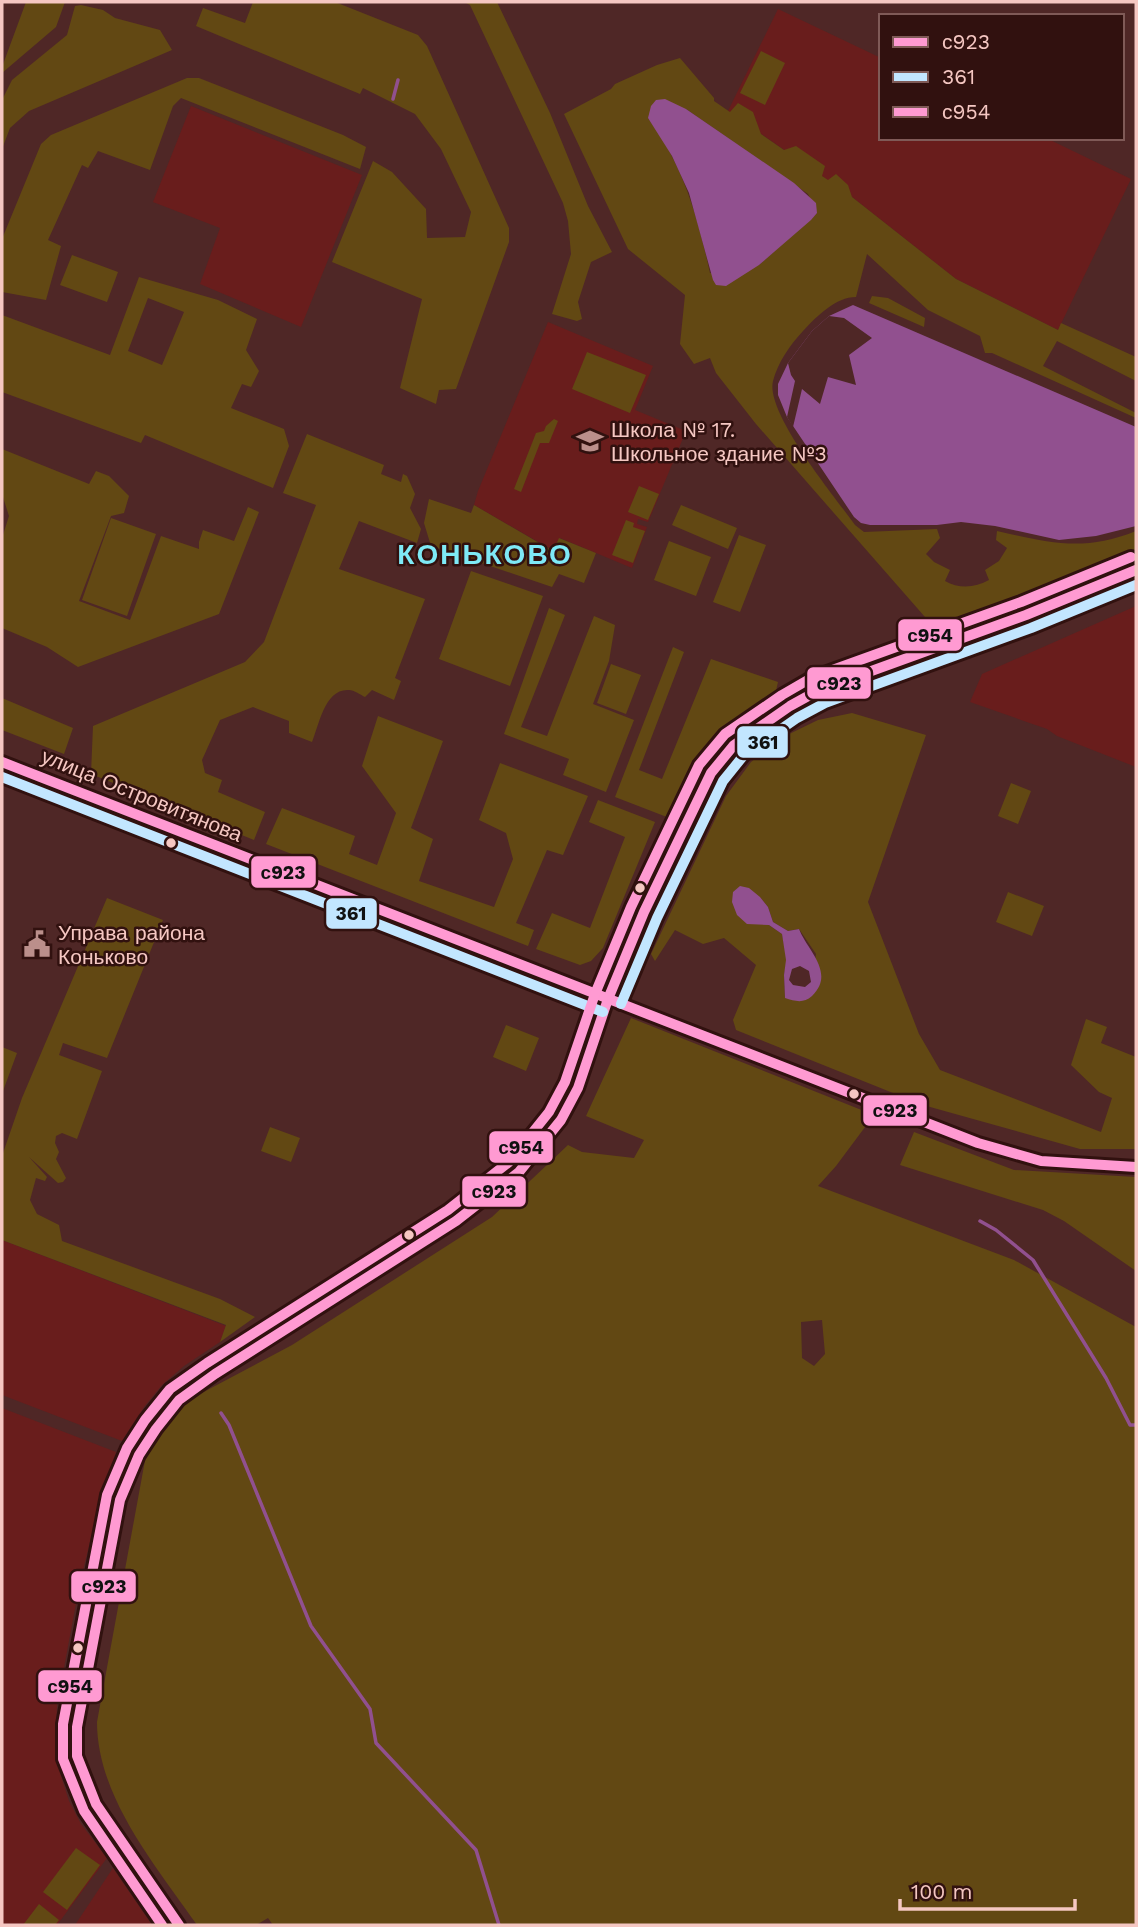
<svg xmlns="http://www.w3.org/2000/svg" width="1138" height="1927" viewBox="0 0 1138 1927" font-family="'Work Sans',sans-serif">
<style>
.built{fill:#691d1c}
.green{fill:#624813;fill-rule:evenodd}
.water{fill:#91508f;fill-rule:evenodd}
.pier{fill:#4f2726}
.lines{fill:none;stroke-linecap:round;stroke-linejoin:round}
.stream{stroke:#91508f;stroke-width:3.5}
.secondary{stroke:#6d6962;stroke-width:14}
.bus-1-casing{stroke:#31110f;stroke-width:16}
.bus-2-casing{stroke:#31110f;stroke-width:16}
.bus-3-casing{stroke:#31110f;stroke-width:16}
.bus-1{stroke:#ff9ad2;stroke-width:10}
.bus-2{stroke:#c2e6ff;stroke-width:10}
.bus-3{stroke:#ff9ad2;stroke-width:10}
.bus-dot{fill:#f5c7c2;stroke:#31110f;stroke-width:2.5}
.labels{text-anchor:middle;dominant-baseline:central;stroke-width:5;stroke-linejoin:round;paint-order:stroke}
.poi-label{font-size:21px;fill:#f5c7c2;stroke:#31110f;text-anchor:start}
.street-label{font-size:21px;fill:#f5c7c2;stroke:#31110f}
.district-label{font-size:28px;font-weight:bold;letter-spacing:2px;fill:#7ee9f6;stroke:#31110f}
.line-badge{stroke:#31110f;stroke-width:2.5}
.pale-badge-label{font-size:19px;text-anchor:middle;font-weight:bold;fill:#111}
</style>
<rect width="100%" height="100%" fill="#4f2726"/>
<path class="built" d="M 778,9 L 881,58 L 881,138 L 1046,138 L 1131,179 L 1058,330 L 956,279 L 852,197 L 728,111 Z
M 191,106 L 362,175 L 301,327 L 200,284 L 220,228 L 153,202 Z
M 548,322 L 653,366 L 635,410 L 686,431 L 648,522 L 638,519 L 637,524 L 647,527 L 632,568 L 560,538 L 554,551 L 474,505 L 478,491 Z
M 1136,606 L 1136,767 L 1057,736 L 1047,729 L 970,702 L 982,674 Z
M 2,1240 L 226,1326 L 220,1342 L 184,1366 L 162,1385 L 144,1407 L 122,1441 L 2,1395 Z
M 2,1408 L 116,1452 L 101,1498 L 80,1582 L 57,1705 L 56,1733 L 60,1773 L 69,1801 L 81,1824 L 107,1858 L 57,1925 L 2,1925 Z
M 113,1868 L 152,1925 L 75,1925 Z"/>
<path class="green" d="M 26,2 L 65,2 L 56,27 L 2,73 L 2,67 Z
M 253,2 L 335,2 L 418,35 L 427,46 L 509,228 L 509,242 L 456,389 L 439,390 L 436,404 L 400,388 L 422,299 L 332,262 L 373,161 L 392,172 L 426,209 L 427,238 L 465,237 L 471,212 L 441,149 L 415,114 L 363,88 L 360,94 L 196,26 L 203,8 L 245,23 Z
M 464,2 L 497,2 L 550,113 L 588,206 L 612,252 L 591,262 L 578,302 L 582,319 L 577,321 L 552,314 L 571,254 L 568,221 L 563,203 L 470,5 Z
M 81,5 L 103,10 L 115,18 L 160,30 L 172,50 L 29,111 L 10,128 L 2,149 L 2,100 L 12,80 L 67,35 L 75,6 Z
M 761,51 L 785,63 L 765,105 L 740,93 Z
M 680,58 L 714,98 L 714,101 L 730,112 L 738,103 L 753,112 L 761,134 L 784,150 L 796,146 L 825,166 L 822,176 L 828,180 L 836,174 L 848,185 L 852,197 L 956,279 L 1058,330 L 1061,323 L 1136,357 L 1136,381 L 1057,341 L 1043,366 L 1136,413 L 1136,418 L 992,353 L 985,353 L 980,336 L 928,310 L 867,254 L 856,297 C 836,297 817,316 803,331 C 790,345 778,362 773,381 C 765,413 836,498 855,525 L 864,532 L 937,529 L 940,538 L 926,554 L 934,562 L 950,570 L 945,581 C 959,589 975,588 989,580 L 985,570 L 999,561 L 1007,548 L 996,540 L 997,531 C 1050,543 1084,552 1136,531 L 1136,560 L 1093,580 L 939,633 L 756,424 L 716,373 L 710,358 L 694,364 L 680,344 L 685,295 L 628,249 L 564,114 L 611,89 L 615,84 L 657,65 ZM 686,109 L 808,194 L 817,213 L 759,265 L 710,273 C 698,218 683,164 648,118 Z
M 187,78 L 199,78 L 343,135 L 366,147 L 360,169 L 181,98 L 173,106 L 150,170 L 98,151 L 88,168 L 82,165 L 48,240 L 61,246 L 46,300 L 2,292 L 2,239 L 41,144 L 51,135 Z
M 72,255 L 118,272 L 107,302 L 60,285 Z
M 139,277 L 218,300 L 257,319 L 246,350 L 259,371 L 251,387 L 242,384 L 231,408 L 284,429 L 289,446 L 273,488 L 145,435 L 141,443 L 2,392 L 2,315 L 110,355 ZM 148,298 L 184,312 L 162,365 L 128,351 Z
M 872,296 L 888,298 L 925,318 L 924,327 L 869,303 Z
M 587,352 L 646,375 L 630,413 L 572,389 Z
M 554,419 L 558,421 L 549,443 L 540,443 L 521,492 L 514,489 L 536,433 L 544,431 L 546,426 Z
M 307,434 L 384,465 L 381,474 L 401,482 L 403,474 L 407,476 L 415,494 L 410,508 L 421,529 L 417,543 L 359,521 L 339,569 L 425,599 L 395,678 L 401,681 L 394,700 L 372,690 L 365,697 C 361,695 354,690 349,690 C 325,688 319,725 312,742 L 289,733 L 289,721 L 253,707 L 220,720 L 202,760 L 205,773 L 222,780 L 218,792 L 265,812 L 254,840 L 91,774 L 93,726 L 245,662 L 264,642 L 316,505 L 283,493 Z
M 2,449 L 89,484 L 96,471 L 109,476 L 129,496 L 124,513 L 111,516 L 79,601 L 130,620 L 161,536 L 199,549 L 199,542 L 203,530 L 234,541 L 248,507 L 259,512 L 219,614 L 78,667 L 47,647 L 2,628 L 2,538 L 9,516 L 2,494 Z
M 639,486 L 659,494 L 648,520 L 628,512 Z
M 429,499 L 471,513 L 474,505 L 553,551 L 559,538 L 596,553 L 584,583 L 559,574 L 552,587 L 431,546 L 424,523 Z
M 681,505 L 737,528 L 728,549 L 672,525 Z
M 111,518 L 156,534 L 127,616 L 82,600 Z
M 626,520 L 634,523 L 633,527 L 645,531 L 633,563 L 612,555 Z
M 739,535 L 766,545 L 740,612 L 713,602 Z
M 669,541 L 711,557 L 696,596 L 654,580 Z
M 471,571 L 543,596 L 510,686 L 439,659 Z
M 549,608 L 565,615 L 521,727 L 547,736 L 594,616 L 615,625 L 609,661 L 593,704 L 634,720 L 606,792 L 563,775 L 569,759 L 504,734 Z
M 673,647 L 684,652 L 639,770 L 662,779 L 711,659 L 778,682 L 775,695 L 724,731 L 672,819 L 615,797 Z
M 611,664 L 641,675 L 626,714 L 597,703 Z
M 2,698 L 73,728 L 64,754 L 2,730 Z
M 852,713 L 926,735 L 868,902 L 919,1034 L 940,1070 L 1101,1132 L 1112,1098 L 1099,1092 L 1071,1065 L 1086,1019 L 1107,1027 L 1101,1043 L 1136,1057 L 1136,1149 L 1080,1149 L 923,1105 L 736,1030 L 733,1020 L 756,965 L 724,938 L 703,944 L 675,930 L 655,961 L 651,954 L 726,796 L 751,762 L 781,738 L 818,720 ZM 760,897 L 768,907 L 773,922 L 788,931 L 799,929 L 816,954 L 810,997 L 785,998 L 784,975 L 787,960 L 782,934 L 769,925 Z
M 378,716 L 443,741 L 411,828 L 433,839 L 419,881 L 494,907 L 513,859 L 506,833 L 479,820 L 500,763 L 588,796 L 563,855 L 547,850 L 516,923 L 534,930 L 528,946 L 266,844 L 282,808 L 355,836 L 349,854 L 377,865 L 396,813 L 362,766 Z
M 1011,783 L 1031,791 L 1018,824 L 998,816 Z
M 598,800 L 655,822 L 603,948 L 591,961 L 580,965 L 536,949 L 552,913 L 590,928 L 625,837 L 589,822 Z
M 1008,892 L 1044,906 L 1032,936 L 996,922 Z
M 107,898 L 163,920 L 107,1058 L 63,1043 L 59,1055 L 102,1071 L 77,1139 L 62,1133 L 56,1136 L 55,1143 L 59,1152 L 56,1159 L 66,1178 L 63,1182 L 58,1183 L 29,1157 L 47,1177 L 45,1181 L 36,1178 L 30,1200 L 37,1214 L 59,1225 L 62,1241 L 220,1299 L 255,1317 L 220,1342 L 226,1325 L 2,1240 L 2,1156 L 22,1098 Z
M 631,1018 L 874,1115 L 836,1166 L 818,1186 L 1014,1260 L 1136,1327 L 1136,1925 L 273,1925 L 268,1918 L 256,1925 L 197,1925 C 156,1866 97,1797 97,1722 L 146,1455 L 181,1404 L 292,1345 L 492,1217 L 568,1145 L 582,1152 L 634,1158 L 644,1140 L 586,1116 ZM 822,1320 L 825,1354 L 814,1366 L 802,1358 L 801,1322 Z
M 506,1025 L 539,1038 L 526,1071 L 493,1057 Z
M 2,1047 L 17,1053 L 3,1091 L 2,1091 Z
M 270,1127 L 300,1138 L 291,1162 L 261,1151 Z
M 914,1132 L 1014,1170 L 1136,1177 L 1136,1271 L 1064,1221 L 1043,1210 L 900,1165 Z
M 76,1848 L 100,1865 L 67,1910 L 43,1892 Z
M 39,1904 L 59,1920 L 55,1925 L 23,1925 Z"/>
<path class="water" d="M 665,99 L 686,109 L 794,183 L 816,203 L 817,213 L 811,220 L 759,265 L 726,286 L 716,285 L 713,280 L 689,193 L 672,156 L 648,118 L 651,106 L 656,100 Z
M 853,305 L 1136,427 L 1136,526 L 1096,536 L 1059,540 L 995,526 L 961,522 L 937,525 L 870,525 L 861,523 L 854,517 L 787,417 L 778,395 L 778,384 L 788,363 L 812,331 L 829,316 Z
M 740,886 L 749,888 L 760,897 L 768,907 L 773,922 L 788,931 L 799,929 C 807,950 836,973 812,996 C 803,1004 795,1001 785,998 L 784,975 L 786,960 L 782,934 L 769,925 L 747,924 L 737,915 L 732,902 L 733,892 ZM 800,966 L 809,971 L 811,982 L 805,987 L 793,985 L 789,980 L 792,969 Z"/>
<path class="pier" d="M 829,316 L 844,318 L 872,338 L 849,355 L 856,385 L 828,377 L 820,404 L 802,389 L 793,427 L 787,417 L 795,381 L 791,375 L 788,363 L 812,331 Z"/>
<g class="lines">
<path class="stream" d="M 393,99 L 398,80
M 980,1221 L 996,1230 L 1033,1260 L 1106,1378 L 1130,1425 L 1136,1425
M 221,1413 L 229,1425 L 311,1626 L 370,1709 L 376,1743 L 476,1850 L 499,1925"/>
<path class="secondary" d="M 2,762 L 978,1143 L 1041,1161 L 1136,1167
M 179,1925 L 96,1804 L 77,1756 L 77,1727 L 120,1500 L 139,1455 L 156,1429 L 179,1400 L 215,1374 L 456,1221 L 519,1172 L 561,1120 L 578,1088 L 608,999 L 644,912 L 711,773 L 734,745 L 790,706 L 819,690 L 1026,615 L 1136,570"/>
<defs>
<path id="bus-1" d="M 2,762 L 978,1143 L 1041,1161 L 1136,1167
M 179,1925 L 96,1804 L 77,1756 L 77,1727 L 120,1500 L 139,1455 L 156,1429 L 179,1400 L 215,1374 L 456,1221 L 519,1172 L 561,1120 L 578,1088 L 608,999 L 644,912 L 711,773 L 734,745 L 790,706 L 819,690 L 1026,615 L 1136,570"/>
<path id="bus-2" d="M 2,777 L 603,1012
M 621,1004 L 657,918 L 723,781 L 744,755 L 797,718 L 825,703 L 1031,628 L 1136,585"/>
<path id="bus-3" d="M 162,1925 L 84,1811 L 63,1759 L 63,1724 L 107,1495 L 127,1448 L 145,1420 L 170,1389 L 207,1363 L 448,1210 L 509,1162 L 549,1112 L 565,1082 L 595,994 L 631,907 L 699,765 L 725,734 L 782,695 L 813,677 L 1021,602 L 1131,557"/>
</defs>
<use href="#bus-1" class="bus-1-casing"/>
<use href="#bus-2" class="bus-2-casing"/>
<use href="#bus-3" class="bus-3-casing"/>
<use href="#bus-1" class="bus-1"/>
<use href="#bus-2" class="bus-2"/>
<use href="#bus-3" class="bus-3"/>
</g>
<defs>
<symbol id="school-bare" viewBox="-9 -9 18 18"><path d="M0-5L7-2L0 1L-7-2ZM-4 1L0 2.5L4 1V4Q0 6-4 4Z" fill="#bb8f8b" stroke="#31110f" stroke-width="2.5" paint-order="stroke"/></symbol>
<symbol id="civic-bare" viewBox="-9 -9 18 18"><path d="M-.6-6.5H3V-4.5H.6V-3L4-1V1h2V6H-6V1h2V-1L-.6-3ZM-1.2 2.5V6h2.4V2.5Z" fill="#bb8f8b" stroke="#31110f" stroke-width="2.5" paint-order="stroke"/></symbol>
</defs>
<g fill-rule="evenodd">
<use href="#school-bare" x="571" y="422" width="38" height="38"/>
<use href="#civic-bare" x="18" y="925" width="38" height="38"/>
</g>
<g class="bus-dot">
<circle cx="171" cy="843" r="6"/>
<circle cx="640" cy="888" r="6"/>
<circle cx="854" cy="1094" r="6"/>
<circle cx="409" cy="1235" r="6"/>
<circle cx="78" cy="1648" r="6"/>
</g>
<g class="labels">
<g class="poi-label">
<text x="611" y="429">Школа № 17.<tspan x="611" dy="24">Школьное здание №3</tspan></text>
<text x="58" y="932">Управа района<tspan x="58" dy="24">Коньково</tspan></text>
</g>
<g class="street-label">
<text transform="translate(142 795) rotate(22)">улица Островитянова</text>
</g>
<g class="district-label">
<text x="485" y="554">КОНЬКОВО</text>
</g>
</g>
<g class="line-badge">
<rect x="897" y="618" width="66" height="34" rx="7" fill="#ff9ad2"/>
<rect x="806" y="666" width="66" height="34" rx="7" fill="#ff9ad2"/>
<rect x="736" y="725" width="53" height="34" rx="7" fill="#c2e6ff"/>
<rect x="250" y="855" width="67" height="34" rx="7" fill="#ff9ad2"/>
<rect x="325" y="897" width="53" height="33" rx="7" fill="#c2e6ff"/>
<rect x="862" y="1094" width="66" height="33" rx="7" fill="#ff9ad2"/>
<rect x="488" y="1130" width="66" height="34" rx="7" fill="#ff9ad2"/>
<rect x="461" y="1175" width="66" height="33" rx="7" fill="#ff9ad2"/>
<rect x="70" y="1570" width="67" height="33" rx="7" fill="#ff9ad2"/>
<rect x="37" y="1669" width="66" height="34" rx="7" fill="#ff9ad2"/>
</g>
<g class="pale-badge-label">
<text x="930" y="642">с954</text>
<text x="839" y="690">с923</text>
<text x="763" y="749">361</text>
<text x="283" y="879">с923</text>
<text x="351" y="920">361</text>
<text x="895" y="1117">с923</text>
<text x="521" y="1154">с954</text>
<text x="494" y="1198">с923</text>
<text x="104" y="1593">с923</text>
<text x="70" y="1693">с954</text>
</g>
<rect width="1138" height="1927" fill="none" stroke="#f5c7c2" stroke-width="7"/>
<rect x="879" y="14" width="245" height="126" fill="#31110f" stroke="#7f5a57" stroke-width="2"/>
<rect x="893" y="37" width="35" height="10" fill="#ff9ad2" stroke="#7f5a57" stroke-width="2"/>
<text x="942" y="49" font-size="21" fill="#f5c7c2">с923</text>
<rect x="893" y="72" width="35" height="10" fill="#c2e6ff" stroke="#7f5a57" stroke-width="2"/>
<text x="942" y="84" font-size="21" fill="#f5c7c2">361</text>
<rect x="893" y="107" width="35" height="10" fill="#ff9ad2" stroke="#7f5a57" stroke-width="2"/>
<text x="942" y="119" font-size="21" fill="#f5c7c2">с954</text>
<path d="M900 1899v10h175v-10" fill="none" stroke="#f5c7c2" stroke-width="3.5"/>
<text x="911" y="1899" font-size="21" fill="#f5c7c2" stroke="#31110f" stroke-width="5" paint-order="stroke">100 m</text>
</svg>
